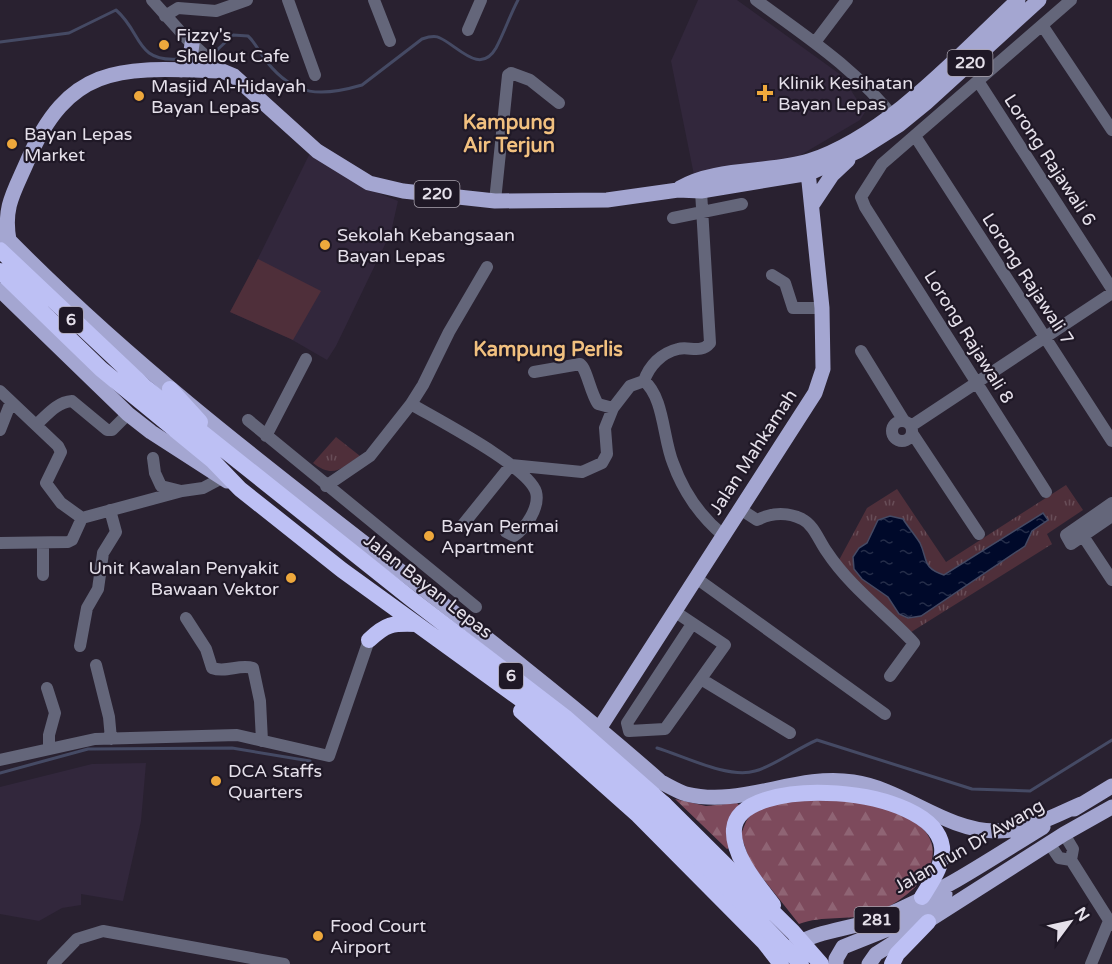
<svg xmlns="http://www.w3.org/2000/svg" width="1112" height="964" viewBox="0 0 1112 964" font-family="'Varela Round',sans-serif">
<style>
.built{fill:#32273c}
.green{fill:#4f2f3a}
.forest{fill:url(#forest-firs)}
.park{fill:url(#park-tufts)}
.water{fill:url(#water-ripples);stroke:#454a64;stroke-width:1.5}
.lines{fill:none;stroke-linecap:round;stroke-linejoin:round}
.stream{stroke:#454a64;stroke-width:3}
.minor{stroke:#64667a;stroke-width:12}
.major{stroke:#a4a6d1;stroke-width:15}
.highway{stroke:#bdc0f4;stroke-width:16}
.highway-bridge{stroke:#bdc0f4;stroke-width:16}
.poi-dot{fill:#eea83c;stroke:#1f1826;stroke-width:2}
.labels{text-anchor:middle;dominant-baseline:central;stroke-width:4.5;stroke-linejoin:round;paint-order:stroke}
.shield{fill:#1f1826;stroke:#aaa4af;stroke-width:1.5}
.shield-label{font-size:16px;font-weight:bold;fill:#e5e0ea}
.poi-label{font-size:18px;fill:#e5e0ea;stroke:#1f1826;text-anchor:start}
.street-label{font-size:18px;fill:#e5e0ea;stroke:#1f1826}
.neighbourhood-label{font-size:20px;font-weight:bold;fill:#f1c07f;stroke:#1f1826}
</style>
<defs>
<pattern id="forest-firs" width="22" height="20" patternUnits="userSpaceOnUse" patternTransform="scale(1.5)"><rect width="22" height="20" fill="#7d4a5c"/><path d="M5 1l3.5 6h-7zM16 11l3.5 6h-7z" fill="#8f6474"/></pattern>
<pattern id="park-tufts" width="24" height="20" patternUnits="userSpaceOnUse" patternTransform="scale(1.5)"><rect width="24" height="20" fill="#4f2f3a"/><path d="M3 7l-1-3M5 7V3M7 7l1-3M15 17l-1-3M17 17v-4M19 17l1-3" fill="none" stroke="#684d57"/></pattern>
<pattern id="water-ripples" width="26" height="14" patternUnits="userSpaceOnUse" patternTransform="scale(1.5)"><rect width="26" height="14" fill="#00092a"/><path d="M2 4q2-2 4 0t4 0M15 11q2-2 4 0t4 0" fill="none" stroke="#252d49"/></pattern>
</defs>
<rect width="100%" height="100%" fill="#292130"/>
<path class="built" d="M 698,0 L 737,0 L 841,75 L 865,112 L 860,120 L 794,159 L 694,175 L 671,61 Z
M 311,151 L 363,187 L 398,201 L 391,232 L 336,346 L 327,360 L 289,338 L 230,312 L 242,291 Z
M 146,763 L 141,821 L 123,901 L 81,894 L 81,905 L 62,908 L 39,921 L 0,914 L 0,787 L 92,764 Z"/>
<path class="green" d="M 258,259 L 321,291 L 293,340 L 230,312 Z"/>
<path class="forest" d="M 675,799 L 706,806 L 737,803 L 740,806 L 727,827 L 729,848 L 727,849 Z
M 845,799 C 864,804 890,807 907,817 C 965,849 913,901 871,914 C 847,921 823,915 799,924 L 750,862 L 741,835 C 743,829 745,822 749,817 C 766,798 820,800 845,799 Z"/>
<path class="park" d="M 336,437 L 360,456 C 341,468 334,479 313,463 Z
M 1066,485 L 1083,510 L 1047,534 L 1052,544 L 908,634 L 838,562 L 867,508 L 897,489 L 946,562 Z"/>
<path class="water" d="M 1043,513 L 1048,520 L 1032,531 L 1025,546 L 921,616 L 908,618 L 899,614 L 888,597 L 862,579 L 854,569 L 853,557 L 859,548 L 867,543 L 878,520 L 890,516 L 903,519 C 908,527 915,535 920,543 C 928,560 922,568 944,575 Z"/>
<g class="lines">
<path class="stream" d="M 0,42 L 69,33 L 116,10 C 142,32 135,62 178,59
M 216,51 L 233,35 L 248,36 C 256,43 260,54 267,62 C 295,97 321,97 362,85 L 422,39 C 428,37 435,35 440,38 C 458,46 480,76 496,48 C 504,33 510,15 518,0
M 657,748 C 684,756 728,779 755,771 C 772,767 798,748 817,740 L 972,789 L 1030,791 L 1112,740
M 0,773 L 88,749 L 232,748 L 310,761"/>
<path class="minor" d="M 152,0 L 187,39 L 222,71
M 288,0 L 315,75
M 374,0 L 390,41
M 756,0 C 807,37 859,71 897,122
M 165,16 L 178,8 L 216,11 L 247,0
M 1042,25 L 1112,130
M 468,30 L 481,0
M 816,41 L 847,0
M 978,81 L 1112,289
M 915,136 L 1112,441
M 495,201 L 508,75 L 511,73 L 530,80 L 559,103
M 673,218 L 742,204
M 772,275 L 785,283 L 793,308 L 822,308
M 861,351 L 904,421
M 534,372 L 580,364 C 587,369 590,392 598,404 L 613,408
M 644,381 C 649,366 661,353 678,349 C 689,346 701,354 710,343 L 701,191
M 644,381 C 664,397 663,439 673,463 C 683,491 701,517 723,535
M 0,391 L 58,446 L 61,452 L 46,483 L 61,503 L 82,518
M 411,404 C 436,419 528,466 536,492 C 540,507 526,528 514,536 L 506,532
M 248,420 L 476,607
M892 431a10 10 0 1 1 20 0a10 10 0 1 1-20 0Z
M 36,425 C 47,415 57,402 72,401 L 107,430 L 112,430 L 128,414
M 911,426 L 1112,293
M 0,430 L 11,402
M 912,433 L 979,534
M 266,436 L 306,359
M 153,458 L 155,473 L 161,486 L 181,491
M 326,486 L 370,456 L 411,404 L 423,385 L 449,332 L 487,267
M 1046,492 L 865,207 L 861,197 L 882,164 L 1071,0
M 1112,503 L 1066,535 L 1071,544 L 1112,516
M 740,509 L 757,520 C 771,513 787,512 802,519 C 814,525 819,541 827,552 C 850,587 886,613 914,643 L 890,676
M 82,518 L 182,491 L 203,488 L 222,478
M 461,527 L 511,465 L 582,472 L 602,463 L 607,454 L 605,428 L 613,408 L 630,386 L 644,381
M 1079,530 L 1112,580
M 0,543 L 68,542 L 72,540 L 82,518
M 43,575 L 43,543
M 696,578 L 885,714
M 674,611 L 725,645 L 665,729 L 629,731 L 627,723 L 692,624
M 186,618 L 206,649 L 212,668 C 226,673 239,664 253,668 L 260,701 L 262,741
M 80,646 L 87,608 L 98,589 L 103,553 L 116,532 L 110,510
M 96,665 L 109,717 L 111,739
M 701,679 L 790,733
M 47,688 L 55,713 L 49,735 L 49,749
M 0,760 L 95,739 L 237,735 L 329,756 L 369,640
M 1064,834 L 1073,849 L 1071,860 L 1112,925
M 1049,843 L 1059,858 L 1071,860
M 53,964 L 77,939 L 103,931 L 284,964
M 1091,964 L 1109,921"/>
<path class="major" d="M 181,70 L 190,58 L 192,44
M 680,188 C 714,167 771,173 809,161 C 888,135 958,56 1018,0
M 812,205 L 832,175 L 848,160
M 0,231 C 201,438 446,592 661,782 C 669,786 677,791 686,794 C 742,808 796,773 853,782 C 903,789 944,830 995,831 C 1025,832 1054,816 1081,804
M 9,240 C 3,207 14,192 27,162 C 70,60 125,68 222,71 L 234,76 L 317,151 L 369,183 L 403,191 L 495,201 L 607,200 L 678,190 L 701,191 L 810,173 L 858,151 L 899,125 L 926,103 L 1039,0
M 0,290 L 128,414 L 151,432 L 227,481
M 599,729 L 815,393 L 823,369 L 822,308 L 807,162
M 1074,809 L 1112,786
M 793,946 C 820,929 856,929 885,916 C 941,893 992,858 1043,827
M 836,964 L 836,959 L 843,947 L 888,929 L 945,894
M 869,964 L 876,954 L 1064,834 L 1112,807"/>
<path class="highway" d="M 0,250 L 145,387 L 410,598 L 565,717 L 664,804
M 0,271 L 101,369 L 212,460 L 240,489 L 342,570 L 548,719 L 655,813
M 170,389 L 200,422
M 369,640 C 386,624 392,623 416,624
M 521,711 L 638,815 L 764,942 L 781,964
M 773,905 C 758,885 732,856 734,829 C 739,773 934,784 942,847 C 944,865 931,882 922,897
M 892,964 L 897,954 L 928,922"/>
<path class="highway-bridge" d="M 664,804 L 793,932 L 821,964
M 655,813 L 801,964"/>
</g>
<g class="poi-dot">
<circle cx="164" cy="45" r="6"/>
<path d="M762 84h6v6h6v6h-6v6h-6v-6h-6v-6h6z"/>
<circle cx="139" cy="96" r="6"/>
<circle cx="12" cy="144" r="6"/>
<circle cx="325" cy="245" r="6"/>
<circle cx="429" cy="536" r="6"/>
<circle cx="291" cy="578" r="6"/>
<circle cx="216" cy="781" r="6"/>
<circle cx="318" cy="936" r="6"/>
</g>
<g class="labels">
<g class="shield">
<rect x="947.5" y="50" width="45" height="26" rx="4.5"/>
<rect x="414.5" y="181" width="45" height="26" rx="4.5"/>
<rect x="59" y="307" width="24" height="26" rx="4.5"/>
<rect x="499" y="663" width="24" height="26" rx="4.5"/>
<rect x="854.5" y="907" width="45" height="26" rx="4.5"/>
</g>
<g class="shield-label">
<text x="970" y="63">220</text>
<text x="437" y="194">220</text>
<text x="71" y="320">6</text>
<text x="511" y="676">6</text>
<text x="877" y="920">281</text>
</g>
<g class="poi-label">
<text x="176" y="35">Fizzy's<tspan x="176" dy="21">Shellout Cafe</tspan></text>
<text x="778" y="83">Klinik Kesihatan<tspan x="778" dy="21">Bayan Lepas</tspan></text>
<text x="151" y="86">Masjid Al-Hidayah<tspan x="151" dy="21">Bayan Lepas</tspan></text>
<text x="24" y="134">Bayan Lepas<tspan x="24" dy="21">Market</tspan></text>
<text x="337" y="235">Sekolah Kebangsaan<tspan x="337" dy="21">Bayan Lepas</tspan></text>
<text x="441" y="526">Bayan Permai<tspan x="441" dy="21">Apartment</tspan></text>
<text x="279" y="568" text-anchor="end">Unit Kawalan Penyakit<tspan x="279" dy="21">Bawaan Vektor</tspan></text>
<text x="228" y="771">DCA Staffs<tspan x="228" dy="21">Quarters</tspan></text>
<text x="330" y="926">Food Court<tspan x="330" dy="21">Airport</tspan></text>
</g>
<g class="street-label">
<text transform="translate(1050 160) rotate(57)">Lorong Rajawali 6</text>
<text transform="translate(1028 279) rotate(57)">Lorong Rajawali 7</text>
<text transform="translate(969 337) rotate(58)">Lorong Rajawali 8</text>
<text transform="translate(753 452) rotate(-57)">Jalan Mahkamah</text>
<text transform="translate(428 586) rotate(38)">Jalan Bayan Lepas</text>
<text transform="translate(969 846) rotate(-30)">Jalan Tun Dr Awang</text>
</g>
<g class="neighbourhood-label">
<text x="509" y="123">Kampung<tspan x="509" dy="23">Air Terjun</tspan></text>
<text x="548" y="350">Kampung Perlis</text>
</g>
</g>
<g transform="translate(1070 922) rotate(57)" stroke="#1f1826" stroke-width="4.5" paint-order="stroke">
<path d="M0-4.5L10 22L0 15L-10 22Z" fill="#e5e0ea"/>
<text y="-9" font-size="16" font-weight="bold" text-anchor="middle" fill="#e5e0ea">N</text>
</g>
</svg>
